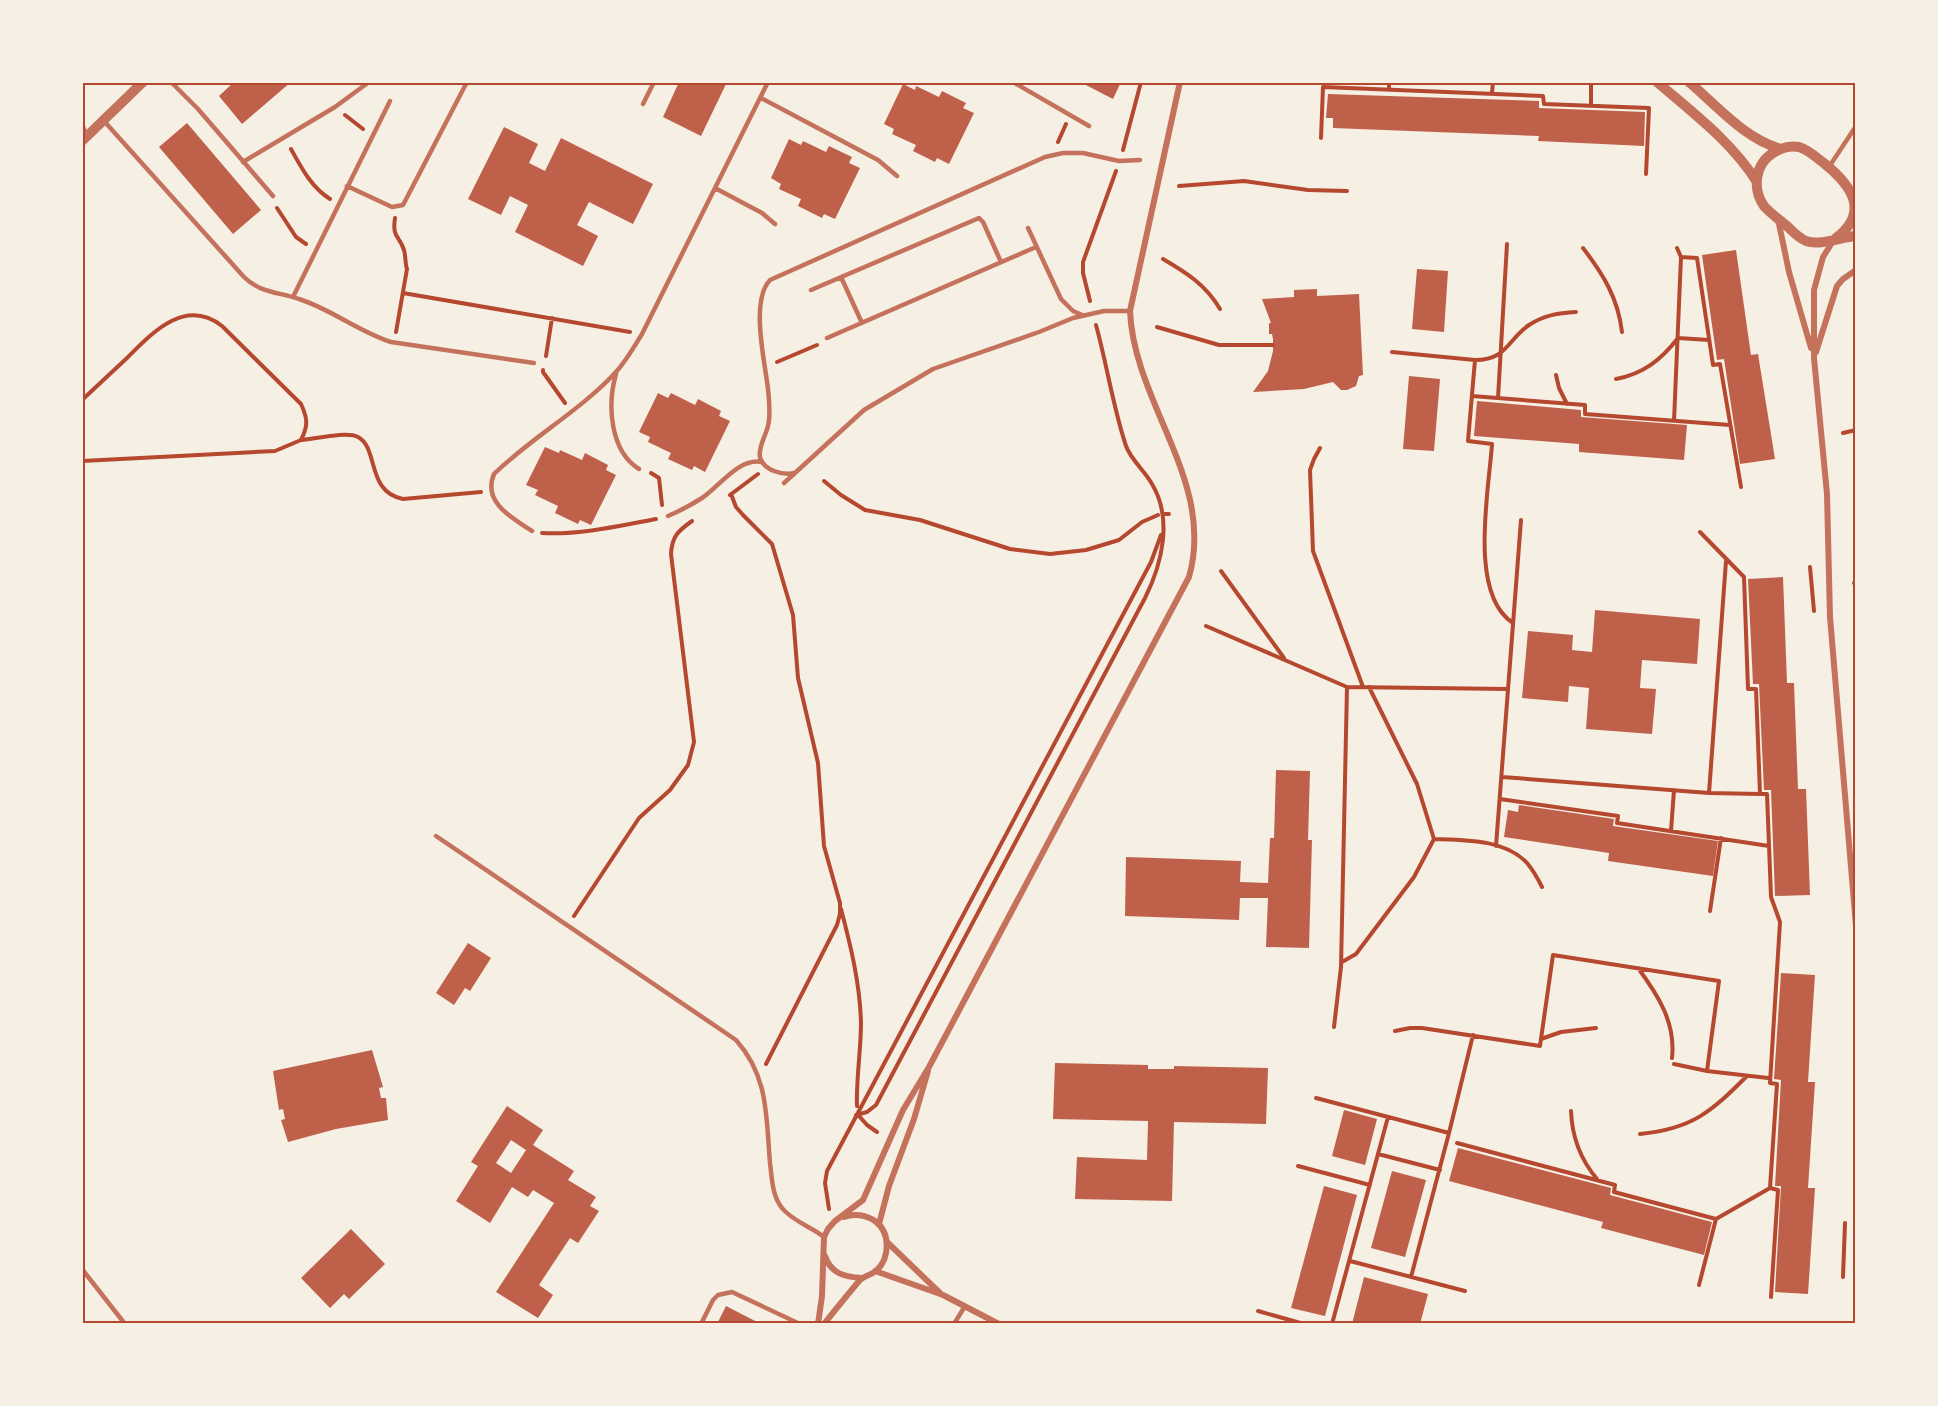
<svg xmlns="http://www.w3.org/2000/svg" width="1938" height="1406" viewBox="0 0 1938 1406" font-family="'IBM Plex Sans',sans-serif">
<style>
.building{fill:#bf614a;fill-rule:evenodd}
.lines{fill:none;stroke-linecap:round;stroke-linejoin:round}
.path{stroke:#b5482f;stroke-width:4}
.service{stroke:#c5725c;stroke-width:4.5}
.minor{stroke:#c5725c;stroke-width:6}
.tertiary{stroke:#c5725c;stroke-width:10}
.neatline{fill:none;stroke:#b5482f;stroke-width:2}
</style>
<rect width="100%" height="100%" fill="#f6efe4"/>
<path class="building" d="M 234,82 L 291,82 L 242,124 L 219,96 Z
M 679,82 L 727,82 L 701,136 L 663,117 Z
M 1080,82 L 1121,82 L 1113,99 Z
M 903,84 L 915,90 L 916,86 L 939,97 L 942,91 L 966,103 L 963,108 L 974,113 L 949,164 L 937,158 L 935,162 L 913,151 L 916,145 L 892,134 L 894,129 L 884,124 Z
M 1328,94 L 1539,101 L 1539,108 L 1645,112 L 1644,146 L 1538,141 L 1539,136 L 1333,128 L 1333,118 L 1326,118 Z
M 187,123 L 261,210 L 233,234 L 159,147 Z
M 504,127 L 538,144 L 529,163 L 545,171 L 561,138 L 653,184 L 633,224 L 589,202 L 577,225 L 598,236 L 583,266 L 515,232 L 528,205 L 510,196 L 501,215 L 468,199 Z
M 789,139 L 801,145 L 803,141 L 826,152 L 829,146 L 852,157 L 849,163 L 860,168 L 835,219 L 824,214 L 822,218 L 798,206 L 801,199 L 779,189 L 781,184 L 771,178 Z
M 1736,250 L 1751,355 L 1758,354 L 1775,459 L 1740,464 L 1724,359 L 1717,360 L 1702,255 Z
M 1417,269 L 1448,271 L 1444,332 L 1412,329 Z
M 1317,289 L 1317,296 L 1359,294 L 1363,375 L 1359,376 L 1356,386 L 1347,390 L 1341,390 L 1333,382 L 1304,389 L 1253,392 L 1268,371 L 1273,351 L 1273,339 L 1272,334 L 1269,334 L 1269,323 L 1271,323 L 1262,299 L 1294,297 L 1294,290 Z
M 1409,376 L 1440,379 L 1434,451 L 1403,449 Z
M 658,393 L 668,398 L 671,393 L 695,405 L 698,399 L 721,411 L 719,416 L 730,421 L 705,472 L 694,466 L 692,470 L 668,459 L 671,453 L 648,442 L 650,437 L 639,432 Z
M 1477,401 L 1581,410 L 1581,417 L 1687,425 L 1684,460 L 1579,452 L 1579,444 L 1474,436 Z
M 545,447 L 559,453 L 560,450 L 582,460 L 585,453 L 608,465 L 606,470 L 616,475 L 591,525 L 580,520 L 578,524 L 555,513 L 558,506 L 535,495 L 538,490 L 526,485 Z
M 1783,577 L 1787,683 L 1794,683 L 1798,789 L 1806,789 L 1810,895 L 1775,896 L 1771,790 L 1764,790 L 1759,684 L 1753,684 L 1748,579 Z
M 1595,610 L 1700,619 L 1697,664 L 1642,660 L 1640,688 L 1656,689 L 1652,734 L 1586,729 L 1589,688 L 1569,686 L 1568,702 L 1522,698 L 1528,631 L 1573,635 L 1572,650 L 1592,652 Z
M 1276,770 L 1310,771 L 1308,840 L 1312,840 L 1309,948 L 1266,947 L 1268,898 L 1240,898 L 1239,920 L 1125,916 L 1126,857 L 1241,861 L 1240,882 L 1268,883 L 1270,838 L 1274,838 Z
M 1519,805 L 1614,819 L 1613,826 L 1718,841 L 1713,876 L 1608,861 L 1609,853 L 1504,837 L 1508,810 L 1518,812 Z
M 468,943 L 491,958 L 470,991 L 465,988 L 454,1005 L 436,993 Z
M 1781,973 L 1815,975 L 1808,1082 L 1815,1082 L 1808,1188 L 1815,1188 L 1808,1294 L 1775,1292 L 1781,1186 L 1775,1186 L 1781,1080 L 1774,1079 Z
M 372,1050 L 383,1087 L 379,1088 L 381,1098 L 386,1098 L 388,1120 L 336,1129 L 288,1142 L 281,1120 L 285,1119 L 283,1109 L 279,1110 L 273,1071 Z
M 1055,1063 L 1148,1065 L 1148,1069 L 1174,1069 L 1174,1066 L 1268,1068 L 1266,1124 L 1174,1122 L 1172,1201 L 1075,1199 L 1077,1157 L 1147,1160 L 1148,1121 L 1053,1119 Z
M 507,1106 L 543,1130 L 533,1145 L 574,1171 L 568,1180 L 596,1197 L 590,1206 L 599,1211 L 578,1243 L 570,1238 L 539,1285 L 553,1295 L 538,1318 L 496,1292 L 554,1203 L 533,1190 L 528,1197 L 512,1187 L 490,1223 L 456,1201 L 478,1166 L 471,1162 ZM 511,1140 L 526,1150 L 511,1173 L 496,1163 Z
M 1344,1110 L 1377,1119 L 1365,1165 L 1332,1156 Z
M 1458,1148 L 1611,1188 L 1610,1195 L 1712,1222 L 1704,1255 L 1601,1228 L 1603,1222 L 1449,1181 Z
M 1392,1171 L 1426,1180 L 1405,1257 L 1371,1248 Z
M 1324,1186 L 1357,1195 L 1325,1316 L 1291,1308 Z
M 351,1229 L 385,1264 L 349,1299 L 344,1294 L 330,1308 L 301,1278 Z
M 1364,1277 L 1428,1294 L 1420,1324 L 1352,1324 Z
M 726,1306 L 761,1324 L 717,1324 Z"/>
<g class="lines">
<path class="path" d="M 1389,90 L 1389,82
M 1492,93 L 1493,82
M 1591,106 L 1591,82
M 345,115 L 363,129
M 1321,138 L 1323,87 L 1543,96 L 1544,104 L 1649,108 L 1646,174
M 1058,142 L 1066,124
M 291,149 C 301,167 311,187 330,199
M 1123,150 L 1141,82
M 1179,186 L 1244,181 L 1308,190 L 1347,191
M 277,208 L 296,237 L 306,244
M 395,218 C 392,238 399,235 404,250 C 406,257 405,264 407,269 L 396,332
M 1583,248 C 1603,274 1618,298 1622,332
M 1677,248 L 1681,257 L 1697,258 L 1713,365 L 1720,364 L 1741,487
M 1163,259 C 1187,273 1206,285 1220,309
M 403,293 L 630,332
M 1090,301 L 1083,273 L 1083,262 L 1116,171
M 1157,327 L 1219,345 L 1273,345
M 1392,352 L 1475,360 L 1468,441 L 1492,444 C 1489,490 1468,594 1513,623
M 546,356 L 552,318
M 1475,360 C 1507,360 1507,340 1529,325 C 1544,315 1559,313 1576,312
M 777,362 L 817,345
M 543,370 L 543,372 L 565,403
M 1556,375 L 1559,388 L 1567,404
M 1616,379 C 1643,374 1661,360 1678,338 L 1709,340
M 1472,396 L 1585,405 L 1585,414 L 1730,425
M 1498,398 L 1507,244
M 82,400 C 97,386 112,372 127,358 C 152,333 185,297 222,326 L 301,404 C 308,419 308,426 301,440 L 275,451 L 82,461
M 1674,421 L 1681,257
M 1843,433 L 1856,430
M 302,440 C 315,439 347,431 358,437 C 379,448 366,492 403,499 L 481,492
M 1320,448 L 1314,459 L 1310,470 L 1313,551 L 1363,687
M 651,473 L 659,478 L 662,505
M 824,481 L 841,495 L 865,510 L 920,520 L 1010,549 L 1050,554 L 1086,550 L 1119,540 L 1142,522 L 1158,515
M 731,494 L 736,507 L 743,515 L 772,544 L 793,615 L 798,678 L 818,763 L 824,846 L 840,903 L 840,914 L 837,925 L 766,1064
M 730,495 L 758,474
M 1165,514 L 1169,514
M 1700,532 L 1744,577 L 1748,689 L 1756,689 L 1760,794 L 1767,794 L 1771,897 L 1780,922 L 1770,1083 L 1777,1084 L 1770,1188 L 1778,1190 L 1771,1297
M 542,533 C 580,535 619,526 656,519
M 1810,567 L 1814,611
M 1221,571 L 1284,658
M 1854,583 L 1856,583
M 1855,612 L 1856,616
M 1206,626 L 1347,687 L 1508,689
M 1369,687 L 1417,784 L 1434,839 C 1464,840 1505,839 1527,863 C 1533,870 1538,879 1542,887
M 1502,777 L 1709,793 L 1726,561
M 1709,793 L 1760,794
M 1500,799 L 1618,816 L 1617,823 L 1769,846
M 1671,831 L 1674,790
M 1496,846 L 1521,520
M 841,909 C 851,947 860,984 861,1023 C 861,1051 856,1078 857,1106
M 1710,911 L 1721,838
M 574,916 L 639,818 L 670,790 L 688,765 L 694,742 L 671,554 C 672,536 678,531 692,521
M 1342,962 L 1356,954 L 1414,877 L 1434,839
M 1638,968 C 1658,995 1676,1023 1672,1058
M 1334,1027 L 1341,967 L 1347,687
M 1395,1031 L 1410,1028 L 1422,1028 L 1540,1046 L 1553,955 L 1719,981 L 1707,1071
M 1541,1039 L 1561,1032 L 1596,1028
M 1674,1064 L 1707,1071 L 1768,1078
M 1316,1098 L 1449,1133 L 1411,1277
M 1571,1111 C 1572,1137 1580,1159 1597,1179
M 856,1115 L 867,1112 L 876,1105 L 1145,598 C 1162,564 1173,519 1152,484 C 1145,471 1131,460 1126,446 C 1113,407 1107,365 1096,325
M 859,1116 L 867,1125 L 877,1132
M 1449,1133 L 1473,1035
M 1640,1134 C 1692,1129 1711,1112 1747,1076
M 1457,1143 L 1615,1185 L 1614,1192 L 1716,1219 L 1699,1285
M 1378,1154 L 1440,1170
M 1298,1166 L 1370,1185
M 829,1209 L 825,1183 L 827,1171 L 1151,562 L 1161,535
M 1716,1219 L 1770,1188
M 1350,1261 L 1465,1291
M 1843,1277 L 1845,1223
M 1258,1311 L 1304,1324
M 1332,1324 L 1388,1117"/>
<path class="service" d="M 171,82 L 198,109 L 273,196
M 1013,82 L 1089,126
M 761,98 L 878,160 L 897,176
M 643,104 L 654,82
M 104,121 L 244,277 C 260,293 279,292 299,299 C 331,309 359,332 391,342 L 534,363
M 243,162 L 335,107 L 369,82
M 1829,167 L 1856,126
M 347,186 L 392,207 L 403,205 L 467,82
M 715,188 L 762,213 L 775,224
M 1028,228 L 1061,299 L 1073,311 L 1082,315
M 841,277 L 862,323
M 811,290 L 979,218 L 983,222 L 1001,262
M 293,297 L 390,101
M 827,338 L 1036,247
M 616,374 C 607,405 610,451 639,469
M 795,473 C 783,476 763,470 760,457 C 758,447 766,435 768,426 C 771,414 769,400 768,389 C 765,362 750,301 770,280 L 1045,157 L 1063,153 L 1083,153 L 1119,161 L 1140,160
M 784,483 L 864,410 L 933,369 L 1039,332 L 1073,318 L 1104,311 L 1130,311
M 668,516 C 680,511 691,505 702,498 C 719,487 739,457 762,462
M 532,531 C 512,518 482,502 494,474 C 532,437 580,411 616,372 C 626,361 634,347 642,334 L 768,82
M 436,836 L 736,1040 C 769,1077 766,1117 770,1163 C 772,1178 772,1196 782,1208 C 792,1221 812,1227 824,1237
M 82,1269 L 125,1324
M 701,1324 L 713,1300 L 718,1295 L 732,1292 L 800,1324
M 954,1324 L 965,1306"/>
<path class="minor" d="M 82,126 L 86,137
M 1778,219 L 1789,272 L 1811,348
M 1833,241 L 1823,257 L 1814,290 L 1814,358 L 1827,494 L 1830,617 L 1856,926
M 1816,352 L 1837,286 L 1843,279 L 1856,270
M 879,1224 L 889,1186 L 914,1119 L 928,1071
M 887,1242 L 940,1293
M 825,1256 C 831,1274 845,1277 862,1278
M 875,1271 L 943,1295 L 999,1324
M 818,1324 L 822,1296 L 824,1237 L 828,1229 L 835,1221 L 863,1200 L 903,1110 L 929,1067 L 1189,577 C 1216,482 1134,404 1130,311 L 1180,82
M 824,1324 C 836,1309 848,1294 860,1280 C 864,1276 871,1275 876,1271 C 890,1258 891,1233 875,1221 C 866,1215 854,1213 844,1217"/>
<path class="tertiary" d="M 1657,82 C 1692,112 1732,142 1757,182
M 1689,82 C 1717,106 1745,139 1781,149
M 82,141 L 143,82
M 1836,238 C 1870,212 1852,186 1825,164 C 1817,158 1809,150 1799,147 C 1789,145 1781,148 1773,153 C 1755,164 1752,189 1764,206 C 1771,214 1780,220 1788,227 C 1793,232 1799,238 1806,241 C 1820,246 1841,237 1856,236"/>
</g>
<rect width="1938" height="1406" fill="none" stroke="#f6efe4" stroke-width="168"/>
<rect x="84" y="84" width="1770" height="1238" class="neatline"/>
</svg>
